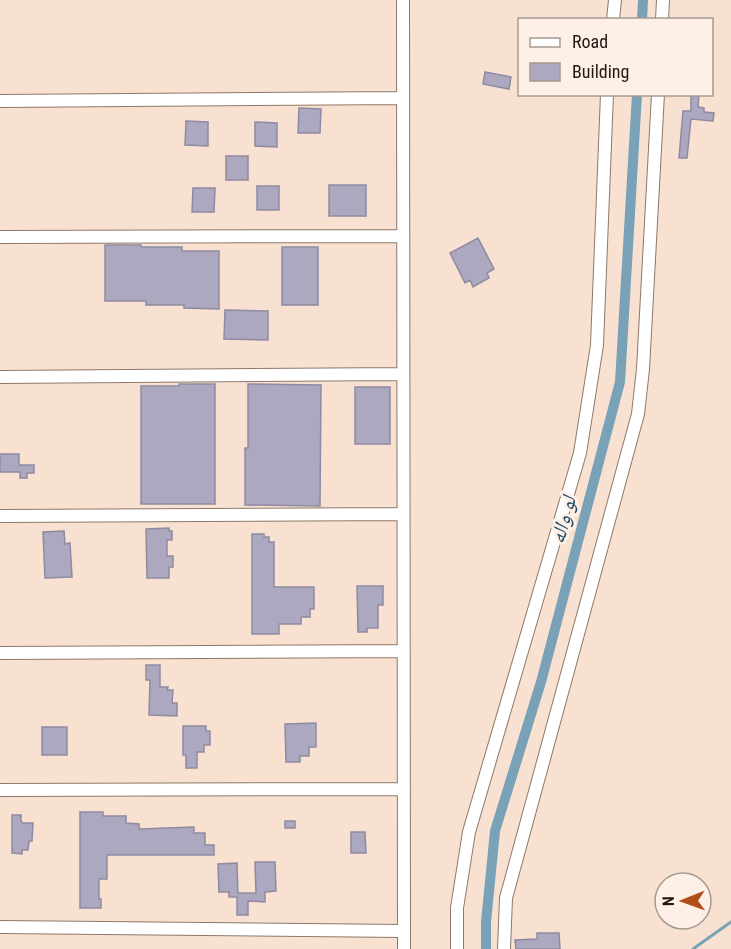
<svg xmlns="http://www.w3.org/2000/svg" width="731" height="949" viewBox="0 0 731 949" font-family="'Roboto Condensed','Noto Naskh Arabic',sans-serif">
<style>
.lines{fill:none;stroke-linecap:round;stroke-linejoin:round}
.stream{stroke:#79a1b7;stroke-width:3}
.canal{stroke:#79a1b7;stroke-width:10}
.building{fill:#aca8bf;stroke:#8e8aa1;stroke-width:1.5}
.minor-casing{stroke:#8d7869;stroke-width:14}
.minor{stroke:#fff;stroke-width:12}
.labels{text-anchor:middle;dominant-baseline:central;stroke-width:6;stroke-linejoin:round;paint-order:stroke}
.water-label{font-size:21px;font-style:italic;fill:#184b64;stroke:#fef0e6}
</style>
<rect width="100%" height="100%" fill="#f8e1d0"/>
<g class="lines">
<path class="stream" d="M 693,949 L 731,922"/>
<path class="canal" d="M 642,20 L 643,0
M 486,949 L 486,922 L 495,831 L 541,682 L 620,382 L 637,94"/>
</g>
<path class="building" d="M 485,72 L 511,77 L 509,89 L 483,84 Z
M 691,94 L 699,94 L 698,107 L 704,108 L 704,112 L 714,113 L 713,121 L 691,119 L 687,158 L 679,158 L 683,111 L 691,111 Z
M 299,108 L 321,109 L 320,133 L 298,133 Z
M 186,121 L 208,122 L 208,146 L 185,145 Z
M 255,122 L 277,123 L 277,147 L 255,146 Z
M 226,156 L 248,156 L 248,180 L 226,180 Z
M 329,185 L 366,185 L 366,216 L 329,216 Z
M 257,186 L 279,186 L 279,210 L 257,210 Z
M 193,188 L 215,188 L 214,212 L 192,212 Z
M 478,238 L 494,269 L 487,273 L 489,278 L 473,287 L 470,280 L 465,283 L 450,253 Z
M 105,245 L 141,245 L 141,247 L 182,247 L 182,251 L 219,251 L 219,309 L 184,308 L 184,305 L 146,305 L 146,301 L 105,301 Z
M 282,247 L 318,247 L 318,305 L 282,305 Z
M 225,310 L 268,311 L 268,340 L 224,339 Z
M 179,384 L 215,384 L 215,504 L 141,504 L 141,386 L 179,386 Z
M 248,384 L 321,385 L 320,506 L 245,505 L 245,448 L 248,448 Z
M 355,387 L 390,387 L 390,444 L 355,444 Z
M 0,454 L 19,454 L 19,465 L 34,465 L 34,473 L 27,473 L 27,478 L 20,478 L 20,472 L 0,472 Z
M 169,528 L 169,531 L 172,531 L 172,540 L 167,540 L 167,556 L 173,556 L 173,567 L 169,567 L 169,578 L 147,578 L 146,529 Z
M 64,531 L 65,544 L 70,543 L 72,577 L 45,578 L 43,532 Z
M 252,534 L 264,534 L 264,537 L 269,537 L 269,542 L 274,542 L 274,587 L 314,587 L 314,609 L 310,609 L 310,617 L 301,617 L 301,624 L 279,624 L 279,634 L 252,634 Z
M 357,586 L 383,586 L 383,605 L 378,605 L 378,628 L 367,628 L 367,632 L 358,632 Z
M 146,665 L 160,665 L 160,687 L 168,687 L 167,690 L 173,690 L 172,703 L 177,703 L 177,716 L 149,715 L 150,680 L 146,680 Z
M 316,723 L 316,747 L 309,747 L 309,756 L 300,756 L 300,762 L 286,762 L 285,724 Z
M 183,726 L 206,726 L 206,731 L 210,731 L 210,745 L 204,745 L 204,752 L 197,752 L 197,768 L 186,768 L 186,755 L 183,755 Z
M 42,727 L 67,727 L 67,755 L 42,755 Z
M 80,812 L 103,812 L 103,816 L 126,816 L 126,823 L 139,824 L 139,829 L 194,827 L 194,833 L 205,833 L 205,845 L 214,845 L 214,855 L 107,855 L 107,879 L 99,879 L 99,899 L 101,899 L 101,908 L 80,908 Z
M 12,815 L 21,815 L 21,821 L 23,823 L 33,823 L 32,841 L 29,841 L 28,850 L 22,850 L 22,854 L 12,853 Z
M 285,821 L 295,821 L 295,828 L 285,828 Z
M 351,832 L 365,832 L 366,853 L 351,853 Z
M 255,862 L 275,862 L 276,891 L 265,892 L 265,902 L 248,901 L 248,915 L 237,915 L 237,897 L 229,897 L 229,892 L 219,892 L 218,864 L 237,863 L 238,893 L 256,893 Z
M 537,933 L 559,933 L 560,949 L 516,949 L 515,940 L 537,939 Z"/>
<g class="lines">
<defs>
<path id="minor" d="M 403,0 L 404,949
M 613,20 L 615,0
M 662,20 L 663,0
M 0,101 L 403,98
M 0,237 L 403,236
M 0,377 L 403,374
M 0,516 L 403,514
M 0,653 L 403,651
M 0,790 L 404,789
M 0,927 L 404,931
M 457,949 L 457,908 L 469,832 L 580,453 L 597,345 L 607,94
M 504,949 L 506,898 L 638,414 L 643,369 L 658,94"/>
</defs>
<use href="#minor" class="minor-casing"/>
<use href="#minor" class="minor"/>
</g>
<g class="labels">
<g class="water-label">
<text transform="translate(563 520) rotate(-75)">لو واله</text>
</g>
</g>
<rect x="518" y="18" width="195" height="78" fill="#fef0e6" stroke="#a59a91" stroke-width="1.5"/>
<rect x="530" y="38" width="30" height="9" fill="#ffffff" stroke="#a59a91" stroke-width="1.5"/>
<text x="572" y="48" font-size="18" fill="#201812">Road</text>
<rect x="530" y="63" width="30" height="18" fill="#aca8bf" stroke="#a59a91" stroke-width="1.5"/>
<text x="572" y="78" font-size="18" fill="#201812">Building</text>
<g transform="translate(683 901) rotate(269)"><circle r="28" fill="#fef0e6" stroke="#a59a91" stroke-width="1.5"/>
<path d="M0-4.5L10 22L0 15L-10 22Z" fill="#b24f18"/>
<text y="-9" font-size="16" font-weight="bold" text-anchor="middle" fill="#201812">N</text>
</g>
</svg>
